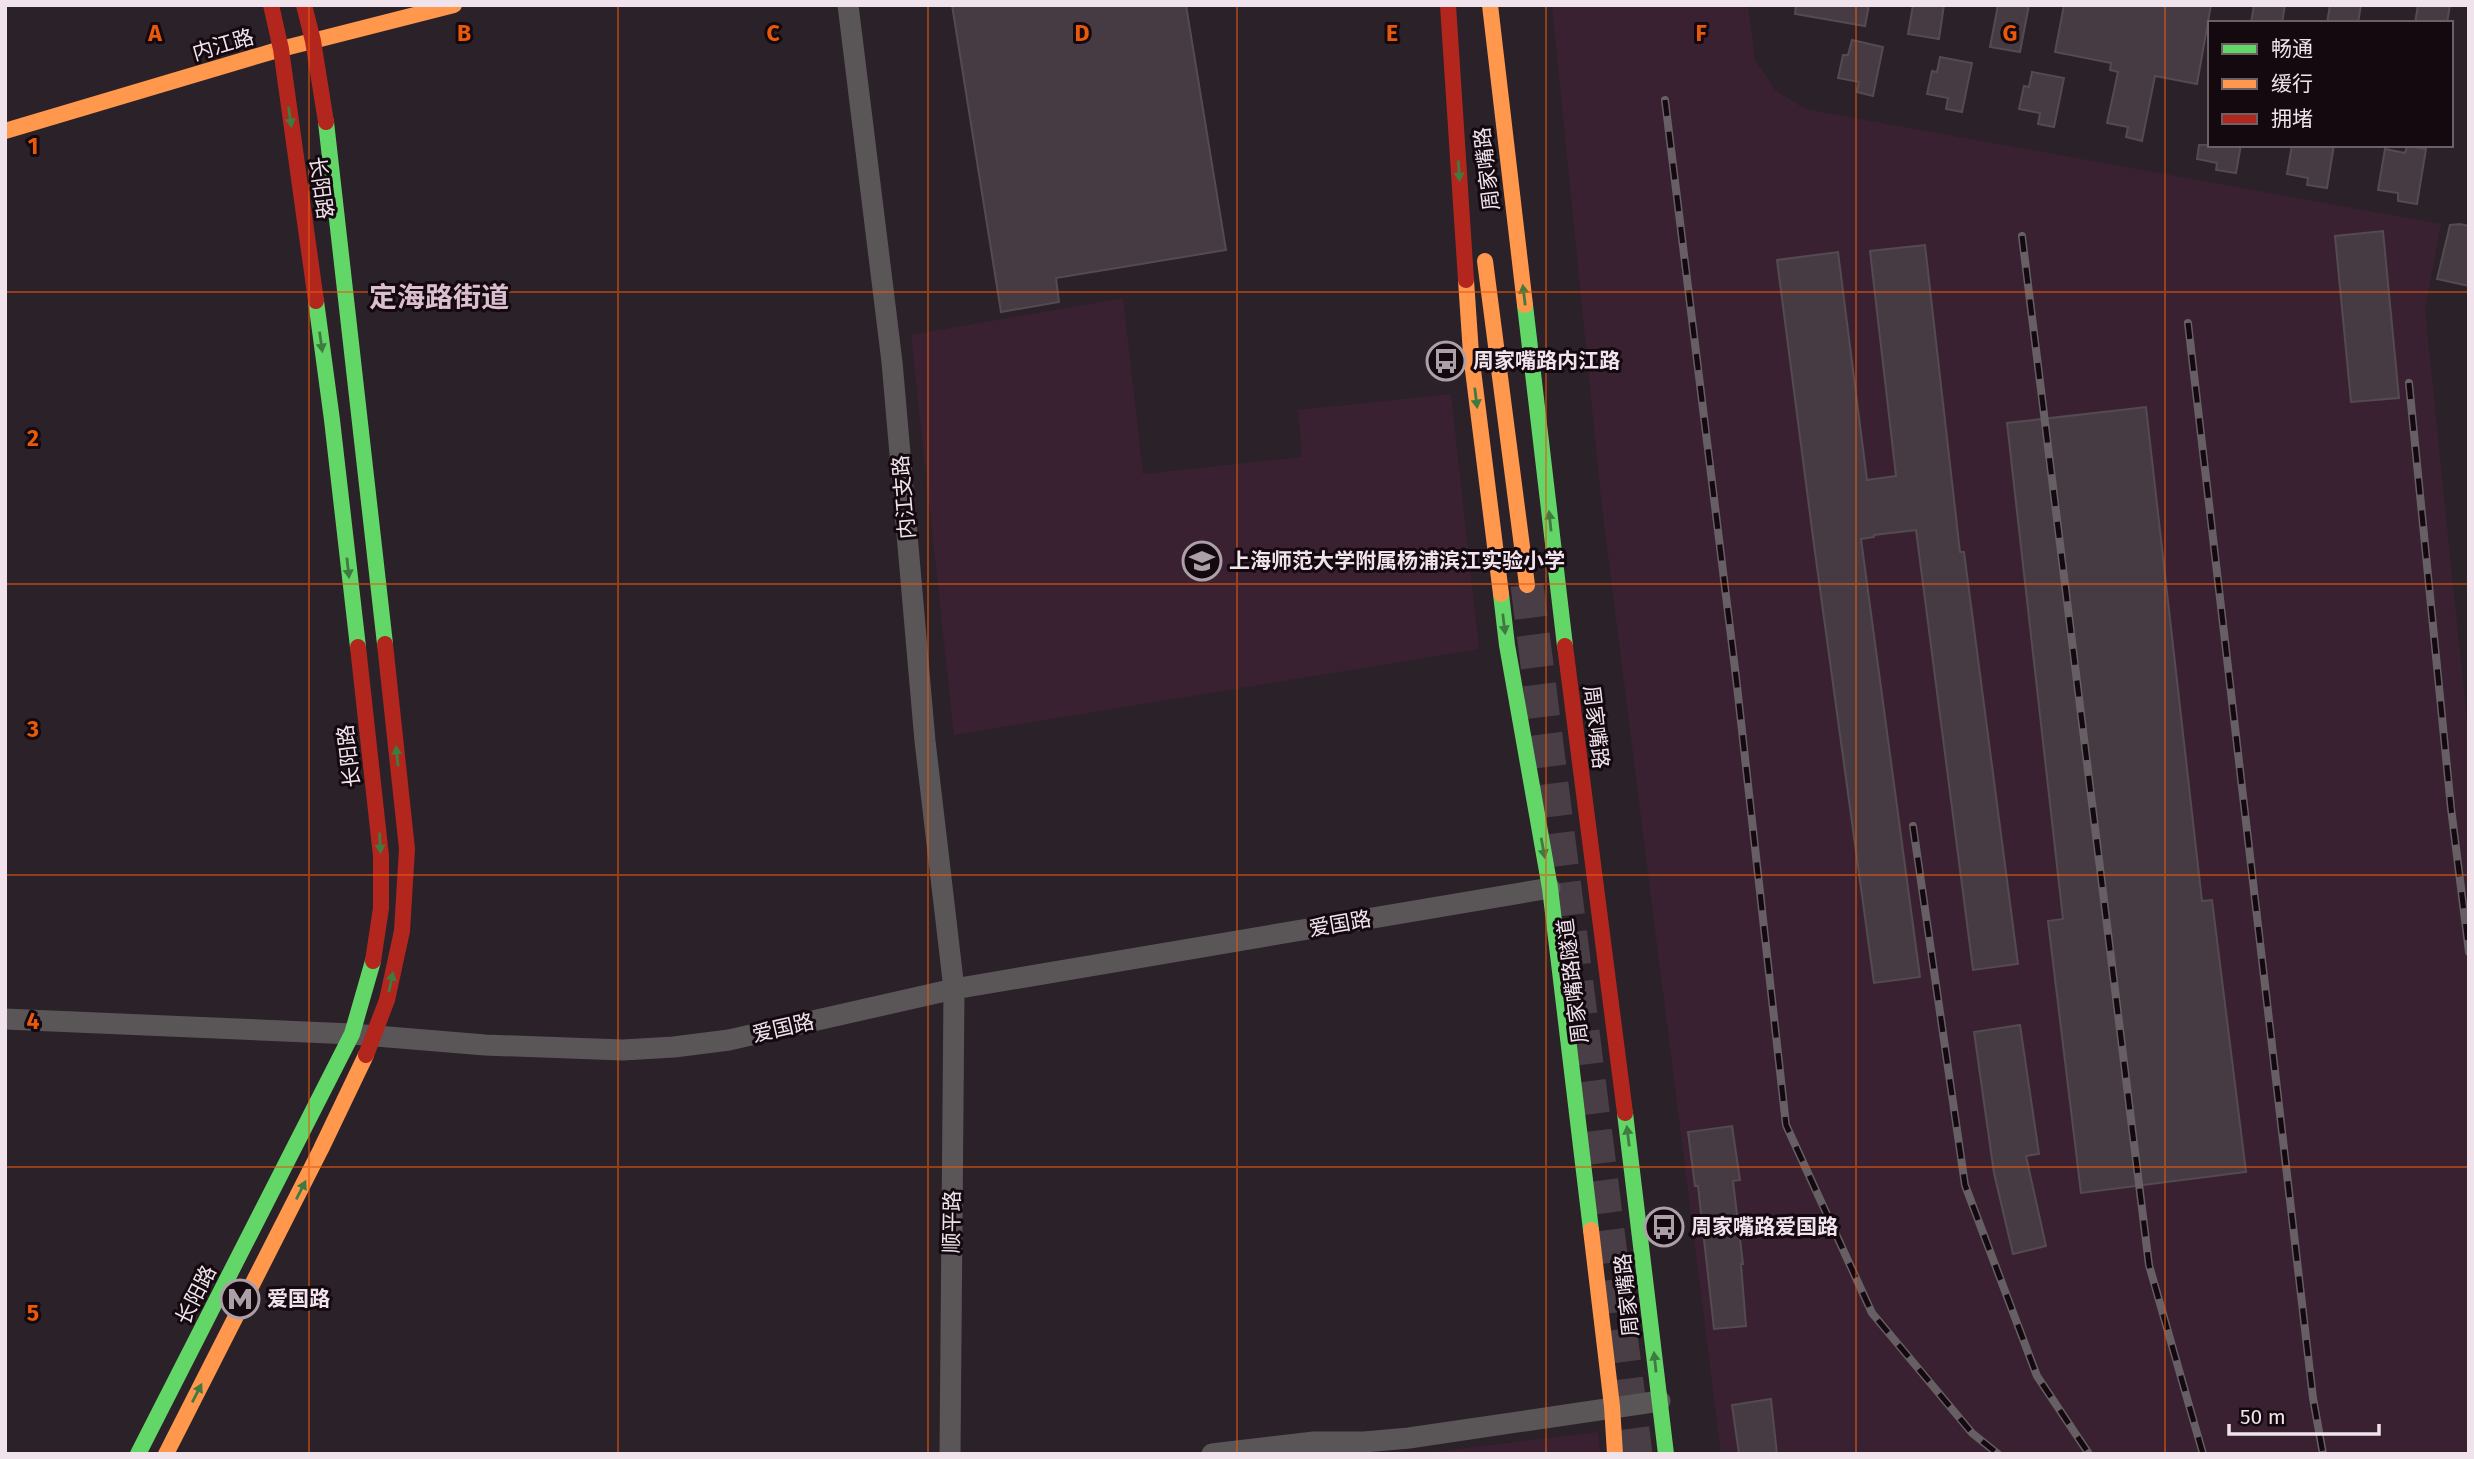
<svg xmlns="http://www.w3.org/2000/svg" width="2474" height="1459" viewBox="0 0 2474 1459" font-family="'Fira Sans','Noto Sans SC',sans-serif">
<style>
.built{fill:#392132}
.building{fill:#473b43;stroke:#534b50;stroke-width:2}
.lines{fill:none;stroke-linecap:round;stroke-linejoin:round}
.primary-tunnel{stroke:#493e45;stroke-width:33;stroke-dasharray:33 17;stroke-linecap:butt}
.street{stroke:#5a5658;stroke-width:21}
.fast{stroke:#63d668;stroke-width:16}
.slow{stroke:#ff974d;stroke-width:16}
.jam{stroke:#b3261e;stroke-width:16}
.rail-casing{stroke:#665f64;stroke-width:8}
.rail{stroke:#13090f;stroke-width:5;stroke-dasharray:16;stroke-linecap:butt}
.oneway{fill:#3f7a40}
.grid{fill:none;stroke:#e8590c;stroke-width:2;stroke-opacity:0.55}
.labels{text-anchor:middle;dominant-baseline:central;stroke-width:6;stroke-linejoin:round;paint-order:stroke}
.street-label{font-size:21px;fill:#f1e3ec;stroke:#13090f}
.poi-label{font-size:21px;font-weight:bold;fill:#f1e3ec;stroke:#13090f;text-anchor:start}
.district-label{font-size:28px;font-weight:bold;fill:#dbbfd0;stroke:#13090f}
.grid-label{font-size:23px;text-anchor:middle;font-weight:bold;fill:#e8590c;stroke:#13090f;stroke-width:6;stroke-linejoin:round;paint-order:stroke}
</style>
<rect width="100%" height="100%" fill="#2b2128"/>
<path class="built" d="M 1552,5 L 1748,5 L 1755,60 L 1775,90 L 1805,109 L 2441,224 L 2425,310 L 2469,741 L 2469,1454 L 1721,1454 L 1601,499 Z
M 1123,298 L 1143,474 L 1302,457 L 1298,410 L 1451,394 L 1479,649 L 954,735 L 911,335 Z
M 1598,1432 L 1600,1454 L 1418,1454 Z"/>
<path class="building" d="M 952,5 L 1186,5 L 1226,250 L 1056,278 L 1059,302 L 1001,312 Z
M 1796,5 L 1869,5 L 1865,26 L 1795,14 Z
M 1913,5 L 1944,5 L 1939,39 L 1908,34 Z
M 1998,5 L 2029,5 L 2020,52 L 1990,47 Z
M 2064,5 L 2211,5 L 2197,84 L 2155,76 L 2142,141 L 2126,137 L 2128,127 L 2107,123 L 2118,72 L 2110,70 L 2111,63 L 2055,52 Z
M 2254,5 L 2285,5 L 2282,23 L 2251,23 Z
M 2330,5 L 2361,5 L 2358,23 L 2327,23 Z
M 2418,5 L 2450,5 L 2447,23 L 2415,23 Z
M 1852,40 L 1883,47 L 1873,96 L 1857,92 L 1859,82 L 1838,78 L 1843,55 L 1848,55 Z
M 1940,57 L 1972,63 L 1962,112 L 1946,109 L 1948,98 L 1927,94 L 1932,71 L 1937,72 Z
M 2032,72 L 2064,78 L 2054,127 L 2038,124 L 2040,113 L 2019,109 L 2024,86 L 2029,87 Z
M 2199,145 L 2241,145 L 2236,173 L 2216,170 L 2217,163 L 2197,159 Z
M 2292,145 L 2334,145 L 2327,188 L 2307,185 L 2308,178 L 2287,174 Z
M 2407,146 L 2426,149 L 2417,204 L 2398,201 L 2398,193 L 2378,190 L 2385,149 L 2405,153 Z
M 2460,224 L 2469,226 L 2469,286 L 2437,279 L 2450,225 Z
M 2383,231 L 2399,398 L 2351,402 L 2335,236 Z
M 1925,245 L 1960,552 L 1964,552 L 2018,964 L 1973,970 L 1916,530 L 1874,535 L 1874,537 L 1861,539 L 1920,977 L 1874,983 L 1814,545 L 1777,260 L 1838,252 L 1867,480 L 1896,476 L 1870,251 Z
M 2146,407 L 2202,901 L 2212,900 L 2246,1172 L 2081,1193 L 2048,921 L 2063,919 L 2007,423 Z
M 2020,1025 L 2039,1154 L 2026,1156 L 2046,1246 L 2013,1254 L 1994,1173 L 1974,1032 Z
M 1732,1126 L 1740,1180 L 1733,1181 L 1743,1264 L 1741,1264 L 1746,1326 L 1714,1329 L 1698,1186 L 1695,1186 L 1688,1132 Z
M 1771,1399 L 1777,1454 L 1739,1454 L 1732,1405 Z"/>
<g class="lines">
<path class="primary-tunnel" d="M 1527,585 L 1636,1454"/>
<path class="street" d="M 848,5 L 892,362 L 925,741 L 954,989 L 950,1454
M 5,1019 L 352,1034 L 485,1045 L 623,1050 L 674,1047 L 729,1040 L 954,989 L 1550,888
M 1212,1454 L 1314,1442 L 1364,1442 L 1409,1438 L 1660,1401"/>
<path class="fast" d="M 326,122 L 385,644
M 316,301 L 332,420 L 358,647
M 1525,305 L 1565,646
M 1501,594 L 1507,645 L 1550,888 L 1591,1230
M 1625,1113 L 1666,1454
M 138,1454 L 352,1034 L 373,961"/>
<path class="slow" d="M 1490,5 L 1525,305
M 5,131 L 281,49 L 454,5
M 1485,261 L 1527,585
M 1466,280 L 1471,354 L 1501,594
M 1591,1230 L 1612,1406 L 1615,1454
M 166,1454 L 321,1149 L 366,1055"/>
<path class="jam" d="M 271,5 L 281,49 L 316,301
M 304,5 L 313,41 L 326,122
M 1448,5 L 1466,280
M 1565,646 L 1625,1113
M 358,647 L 381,856 L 381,908 L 373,961
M 366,1055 L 387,1000 L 402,931 L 407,849 L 385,644"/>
<defs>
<path id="rail" d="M 1665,100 L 1736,677 L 1786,1125 L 1872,1313 L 1972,1433 L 1998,1454
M 2022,236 L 2149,1265 L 2203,1454
M 2188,323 L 2313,1398 L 2323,1454
M 2409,383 L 2451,808 L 2469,952
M 1913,826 L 1965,1185 L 2037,1376 L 2089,1454"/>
</defs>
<use href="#rail" class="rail-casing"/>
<use href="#rail" class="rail"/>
</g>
<defs><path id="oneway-solid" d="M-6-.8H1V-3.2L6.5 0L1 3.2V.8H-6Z" transform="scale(1.75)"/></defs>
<g class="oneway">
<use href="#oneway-solid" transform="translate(290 117) rotate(82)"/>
<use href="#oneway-solid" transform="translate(1459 171) rotate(86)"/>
<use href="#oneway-solid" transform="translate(1524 295) rotate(-97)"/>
<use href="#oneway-solid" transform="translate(321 342) rotate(82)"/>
<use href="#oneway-solid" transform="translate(1476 398) rotate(83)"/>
<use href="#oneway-solid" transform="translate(1550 521) rotate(-96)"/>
<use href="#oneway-solid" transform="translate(348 568) rotate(84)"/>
<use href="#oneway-solid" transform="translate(1504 624) rotate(83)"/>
<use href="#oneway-solid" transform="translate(397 756) rotate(-96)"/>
<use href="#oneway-solid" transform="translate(380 843) rotate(87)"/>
<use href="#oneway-solid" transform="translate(1543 848) rotate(80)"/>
<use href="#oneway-solid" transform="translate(391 982) rotate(-78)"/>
<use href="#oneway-solid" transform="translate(1628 1136) rotate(-97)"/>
<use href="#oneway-solid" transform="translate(301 1190) rotate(-63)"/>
<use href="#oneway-solid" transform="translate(1655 1362) rotate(-96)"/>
<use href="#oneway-solid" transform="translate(197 1393) rotate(-63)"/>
</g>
<path class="grid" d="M 309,5 L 309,1454M 618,5 L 618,1454M 928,5 L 928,1454M 1237,5 L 1237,1454M 1546,5 L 1546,1454M 1856,5 L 1856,1454M 2165,5 L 2165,1454M 5,292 L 2469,292M 5,584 L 2469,584M 5,875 L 2469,875M 5,1167 L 2469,1167"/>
<defs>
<symbol id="bus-ring" viewBox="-11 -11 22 22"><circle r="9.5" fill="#13090f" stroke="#ac9fa7" stroke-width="1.5"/><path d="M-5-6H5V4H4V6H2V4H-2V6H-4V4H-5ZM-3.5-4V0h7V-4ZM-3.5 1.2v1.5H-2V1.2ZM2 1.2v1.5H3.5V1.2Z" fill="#ac9fa7"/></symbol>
<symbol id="school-ring" viewBox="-11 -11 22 22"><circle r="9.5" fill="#13090f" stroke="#ac9fa7" stroke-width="1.5"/><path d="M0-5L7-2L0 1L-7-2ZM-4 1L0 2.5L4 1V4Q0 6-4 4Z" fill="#ac9fa7"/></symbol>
<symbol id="metro-ring" viewBox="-11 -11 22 22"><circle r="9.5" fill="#13090f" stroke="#ac9fa7" stroke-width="1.5"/><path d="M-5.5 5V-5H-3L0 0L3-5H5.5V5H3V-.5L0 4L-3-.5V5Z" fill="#ac9fa7"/></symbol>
</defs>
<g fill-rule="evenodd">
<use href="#bus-ring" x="1424" y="339" width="44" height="44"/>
<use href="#school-ring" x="1180" y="539" width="44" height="44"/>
<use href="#bus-ring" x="1642" y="1205" width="44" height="44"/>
<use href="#metro-ring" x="218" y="1277" width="44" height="44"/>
</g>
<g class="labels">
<g class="street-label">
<text transform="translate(223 45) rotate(-16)">内江路</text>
<text transform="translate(1487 169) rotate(-97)">周家嘴路</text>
<text transform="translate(321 188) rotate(82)">长阳路</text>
<text transform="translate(904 497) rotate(-95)">内江支路</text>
<text transform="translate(1596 727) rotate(83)">周家嘴路</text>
<text transform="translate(349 756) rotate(-97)">长阳路</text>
<text transform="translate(1340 924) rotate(-10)">爱国路</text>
<text transform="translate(1573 981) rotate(-97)">周家嘴路隧道</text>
<text transform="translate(783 1028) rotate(-13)">爱国路</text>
<text transform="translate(952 1222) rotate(-89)">顺平路</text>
<text transform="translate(196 1295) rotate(-63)">长阳路</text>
<text transform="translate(1627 1295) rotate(-96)">周家嘴路</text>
</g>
<g class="poi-label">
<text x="1473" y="361">周家嘴路内江路</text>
<text x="1229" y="561">上海师范大学附属杨浦滨江实验小学</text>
<text x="1691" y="1227">周家嘴路爱国路</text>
<text x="267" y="1299">爱国路</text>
</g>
<g class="district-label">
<text x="439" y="297">定海路街道</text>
</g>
</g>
<g class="grid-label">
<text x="155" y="41">A</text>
<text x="464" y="41">B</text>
<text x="773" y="41">C</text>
<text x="1082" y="41">D</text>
<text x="1392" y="41">E</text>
<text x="1701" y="41">F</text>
<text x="2010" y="41">G</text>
<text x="33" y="154">1</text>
<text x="33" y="446">2</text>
<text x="33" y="737">3</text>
<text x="33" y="1029">4</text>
<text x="33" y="1321">5</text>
</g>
<rect width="2474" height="1459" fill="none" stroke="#f1e3ec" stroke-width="14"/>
<rect x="2208" y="21" width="245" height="126" fill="#13090f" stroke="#6c6067" stroke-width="2"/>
<rect x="2222" y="44" width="35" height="10" fill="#63d668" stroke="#6c6067" stroke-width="2"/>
<text x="2271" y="56" font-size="21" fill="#f1e3ec">畅通</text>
<rect x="2222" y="79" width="35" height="10" fill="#ff974d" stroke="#6c6067" stroke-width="2"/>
<text x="2271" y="91" font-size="21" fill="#f1e3ec">缓行</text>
<rect x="2222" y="114" width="35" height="10" fill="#b3261e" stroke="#6c6067" stroke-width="2"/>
<text x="2271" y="126" font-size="21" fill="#f1e3ec">拥堵</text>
<path d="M2229 1424v10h150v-10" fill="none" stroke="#f1e3ec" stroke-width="3.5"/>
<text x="2240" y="1424" font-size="21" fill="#f1e3ec" stroke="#13090f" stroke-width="5" paint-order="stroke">50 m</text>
</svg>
